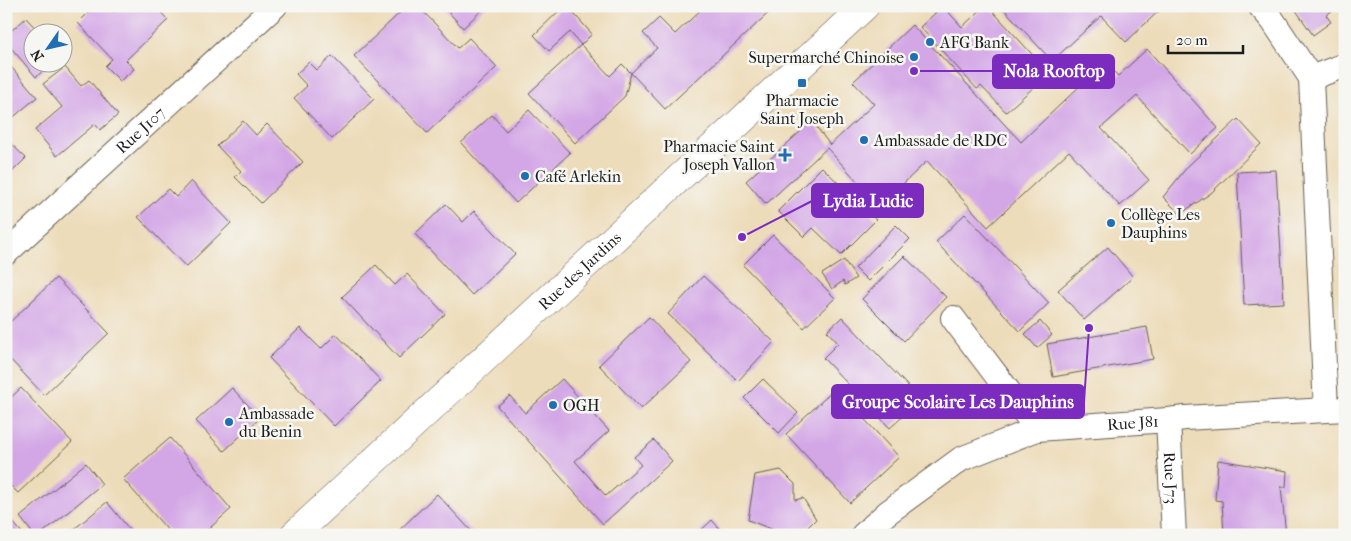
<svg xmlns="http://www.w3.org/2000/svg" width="1351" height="541" viewBox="0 0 1351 541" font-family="'IM FELL French Canon',serif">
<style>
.building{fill:#d3a6e6}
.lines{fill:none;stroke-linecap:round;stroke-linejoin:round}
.street-casing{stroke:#655f53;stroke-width:26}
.secondary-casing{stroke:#655f53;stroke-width:29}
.street{stroke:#fff;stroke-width:24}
.secondary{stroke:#fff;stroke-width:28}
.poi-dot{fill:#1f6fb2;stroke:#f6f6f2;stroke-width:2}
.labels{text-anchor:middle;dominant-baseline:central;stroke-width:5;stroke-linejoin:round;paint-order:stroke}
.poi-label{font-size:16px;fill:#1c1c1c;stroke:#f6f6f2;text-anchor:start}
.street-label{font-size:16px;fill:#1c1c1c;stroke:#f6f6f2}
.leader{fill:none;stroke:#7b2cbf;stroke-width:2}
.callout-dot{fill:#7b2cbf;stroke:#f6f6f2;stroke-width:2}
.callout{fill:#7b2cbf;stroke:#7b2cbf;stroke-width:2}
.callout-label{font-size:18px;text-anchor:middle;font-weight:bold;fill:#fff}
</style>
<rect width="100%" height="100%" fill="#f6f6f2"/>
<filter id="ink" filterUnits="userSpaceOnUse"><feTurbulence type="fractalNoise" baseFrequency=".02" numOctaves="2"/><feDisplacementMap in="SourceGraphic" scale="10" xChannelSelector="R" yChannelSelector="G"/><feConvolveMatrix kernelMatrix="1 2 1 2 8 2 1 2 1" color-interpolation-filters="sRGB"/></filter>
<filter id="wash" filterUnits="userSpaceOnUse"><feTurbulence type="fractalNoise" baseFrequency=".0096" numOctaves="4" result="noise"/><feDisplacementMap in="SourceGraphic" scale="20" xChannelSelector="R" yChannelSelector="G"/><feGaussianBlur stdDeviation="1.12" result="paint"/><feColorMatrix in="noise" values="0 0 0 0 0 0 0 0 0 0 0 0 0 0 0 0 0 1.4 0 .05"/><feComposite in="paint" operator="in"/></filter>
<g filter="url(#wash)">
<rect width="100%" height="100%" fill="#eddcb9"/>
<g id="blocks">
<path class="building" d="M 95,6 L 107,6 L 113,12 L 119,6 L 155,6 L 168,20 L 126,60 L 134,69 L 120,81 L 105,66 L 112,59 L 78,23 Z
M 407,6 L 418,6 L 458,48 L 469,38 L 497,67 L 427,133 L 354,56 Z
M 443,6 L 486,6 L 463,28 Z
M 564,6 L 567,6 L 592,34 L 581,45 L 570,32 L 549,51 L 534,35 Z
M 705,6 L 776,6 L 665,109 L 631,73 L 657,48 L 643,33 L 659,18 L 675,34 Z
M 943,6 L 962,27 L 985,6 L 988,6 L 1041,64 L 1027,77 L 1035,86 L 1006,112 L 981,86 L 977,89 L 920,27 Z
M 1001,6 L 1164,6 L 1126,42 L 1101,16 L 1052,61 Z
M 1293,6 L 1339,6 L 1326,15 L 1331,22 L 1313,35 Z
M 26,18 L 39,32 L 32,32 L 32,62 L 53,62 L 36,77 L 6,42 L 6,35 Z
M 912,25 L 1021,142 L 1105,62 L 1118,76 L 1147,49 L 1218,128 L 1190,154 L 1137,96 L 1101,128 L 1149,180 L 1120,206 L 1069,151 L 988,227 L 927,161 L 880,206 L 827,148 L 766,204 L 746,181 L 812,121 L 830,145 L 874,104 L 853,82 Z
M 581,45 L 610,76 L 622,64 L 631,73 L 625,96 L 575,143 L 529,93 Z
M 332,56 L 374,99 L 332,139 L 294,98 L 307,86 L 296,74 L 309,62 L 317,70 Z
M 6,61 L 37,97 L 9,121 L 6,118 Z
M 65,67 L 81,86 L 89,80 L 118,115 L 100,130 L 95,124 L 57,156 L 35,130 L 62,107 L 43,84 Z
M 529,110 L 570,153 L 516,203 L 461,143 L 492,115 L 506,131 Z
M 1238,119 L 1261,144 L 1211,193 L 1180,214 L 1163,197 L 1188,166 Z
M 243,121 L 256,135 L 267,124 L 303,162 L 261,203 L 235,177 L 241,171 L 217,146 Z
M 6,139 L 26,158 L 6,178 Z
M 822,167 L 876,220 L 841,255 L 813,228 L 804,237 L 778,211 Z
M 1276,170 L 1284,303 L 1244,305 L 1237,172 Z
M 191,181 L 231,223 L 186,267 L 138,217 L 168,189 L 176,197 Z
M 446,204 L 463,222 L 474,211 L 515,254 L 472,295 L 415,234 Z
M 965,214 L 1049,303 L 1020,331 L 936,242 Z
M 896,225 L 910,239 L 868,281 L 855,268 Z
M 773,235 L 835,298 L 804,328 L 743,265 Z
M 1108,247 L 1133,277 L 1084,320 L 1058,290 Z
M 904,256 L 946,297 L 904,341 L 862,299 Z
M 844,260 L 856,278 L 845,285 L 843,281 L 832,289 L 822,274 Z
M 376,265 L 395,285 L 407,274 L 445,314 L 399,358 L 342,297 Z
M 703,276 L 774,342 L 738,381 L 668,314 Z
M 56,278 L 109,333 L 44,395 L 6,355 L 6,326 Z
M 649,317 L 691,362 L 641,409 L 599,365 Z
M 842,317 L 921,400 L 890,428 L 823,358 L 838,343 L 827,331 Z
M 1040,321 L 1052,335 L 1037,348 L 1025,334 Z
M 1147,327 L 1153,359 L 1053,377 L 1047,344 Z
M 300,328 L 321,349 L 336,334 L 381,381 L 334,426 L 269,358 Z
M 562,379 L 609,431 L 575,461 L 606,496 L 641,465 L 634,457 L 654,440 L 672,461 L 603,524 L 497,406 L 510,396 L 525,413 Z
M 763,379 L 798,413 L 779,433 L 744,398 Z
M 21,388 L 72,442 L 18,493 L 6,481 L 6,402 Z
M 232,388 L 260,418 L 224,451 L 196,421 Z
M 836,388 L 899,457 L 850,503 L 786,434 Z
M 170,438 L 231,509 L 202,535 L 172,535 L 123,479 Z
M 1218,460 L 1287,471 L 1286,487 L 1281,487 L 1286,535 L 1224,535 L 1222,501 L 1215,500 Z
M 86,463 L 102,484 L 40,535 L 34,535 L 20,517 Z
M 781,470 L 795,484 L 795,500 L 803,498 L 816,519 L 800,535 L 779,535 L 779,532 L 748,520 L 755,475 Z
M 437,494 L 475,535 L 394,535 Z
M 107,502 L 134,535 L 67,535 Z
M 6,514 L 24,535 L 6,535 Z
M 712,520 L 725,535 L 696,535 Z"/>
</g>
</g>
<g filter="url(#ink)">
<use href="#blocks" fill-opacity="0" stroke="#655f53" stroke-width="1"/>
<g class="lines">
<defs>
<g id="street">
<path d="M 1260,6 L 1273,21 L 1311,78 L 1326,410"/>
<path d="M 1311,78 L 1345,65"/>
<path id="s1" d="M 6,253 L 275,6"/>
<path d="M 953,318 L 1037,429"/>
<path id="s2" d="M 1168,420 L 1174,535"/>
<path id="s3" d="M 863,535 L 887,513 L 961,459 L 1037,429 L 1168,420 L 1185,418 L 1345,409"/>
</g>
<g id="secondary">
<path id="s4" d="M 294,535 L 865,6"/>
</g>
</defs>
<use href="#street" class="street-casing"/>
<use href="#secondary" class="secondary-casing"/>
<use href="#street" class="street"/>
<use href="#secondary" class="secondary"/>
</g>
</g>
<g class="poi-dot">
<circle cx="930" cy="42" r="5"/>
<circle cx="914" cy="57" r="5"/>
<rect x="797" y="78" width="10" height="10" rx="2.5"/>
<circle cx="864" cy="140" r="5"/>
<path d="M782.5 147.5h5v5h5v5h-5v5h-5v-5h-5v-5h5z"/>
<circle cx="525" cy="176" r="5"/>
<circle cx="1111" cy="223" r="5"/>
<circle cx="553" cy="405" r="5"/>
<circle cx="229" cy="422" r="5"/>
</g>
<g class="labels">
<g class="poi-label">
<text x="940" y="42">AFG Bank</text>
<text x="904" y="57" text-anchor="end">Supermarché Chinoise</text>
<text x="802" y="100" text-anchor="middle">Pharmacie<tspan x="802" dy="18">Saint Joseph</tspan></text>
<text x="874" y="140">Ambassade de RDC</text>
<text x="775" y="146" text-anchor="end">Pharmacie Saint<tspan x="775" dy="18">Joseph Vallon</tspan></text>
<text x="535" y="176">Café Arlekin</text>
<text x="1121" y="214">Collège Les<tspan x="1121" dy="18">Dauphins</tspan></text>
<text x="563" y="405">OGH</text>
<text x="239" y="413">Ambassade<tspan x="239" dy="18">du Benin</tspan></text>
</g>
<g class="street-label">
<text stroke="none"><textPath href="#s1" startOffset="182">Rue J107</textPath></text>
<text stroke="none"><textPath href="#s4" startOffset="389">Rue des Jardins</textPath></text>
<text stroke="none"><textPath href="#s3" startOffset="302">Rue J81</textPath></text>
<text stroke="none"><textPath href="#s2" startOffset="58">Rue J73</textPath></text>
</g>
</g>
<path class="leader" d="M914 71L993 71M742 237L812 201M1089 328L1084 402"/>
<g class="callout-dot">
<circle cx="914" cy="71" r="5"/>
<circle cx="742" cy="237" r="5"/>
<circle cx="1089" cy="328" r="5"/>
</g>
<g class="callout">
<rect x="993" y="55" width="121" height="33" rx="5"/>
<rect x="812" y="184" width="111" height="33" rx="5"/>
<rect x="832" y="385" width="252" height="33" rx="5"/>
</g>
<g class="callout-label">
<text x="1054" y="77">Nola Rooftop</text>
<text x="868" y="207">Lydia Ludic</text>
<text x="958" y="408">Groupe Scolaire Les Dauphins</text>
</g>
<rect width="1351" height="541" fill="none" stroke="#f6f6f2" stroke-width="25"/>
<g transform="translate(48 48) rotate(236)"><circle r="24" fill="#f6f6f2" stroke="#9f9f9c"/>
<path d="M0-4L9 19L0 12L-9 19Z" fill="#1f6fb2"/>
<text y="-8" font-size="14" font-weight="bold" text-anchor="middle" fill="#1c1c1c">N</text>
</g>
<path d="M1168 45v8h75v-8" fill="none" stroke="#1c1c1c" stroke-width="2.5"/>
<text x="1176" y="45" font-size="15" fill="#1c1c1c" stroke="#f6f6f2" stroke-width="4" paint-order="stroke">20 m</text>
</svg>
